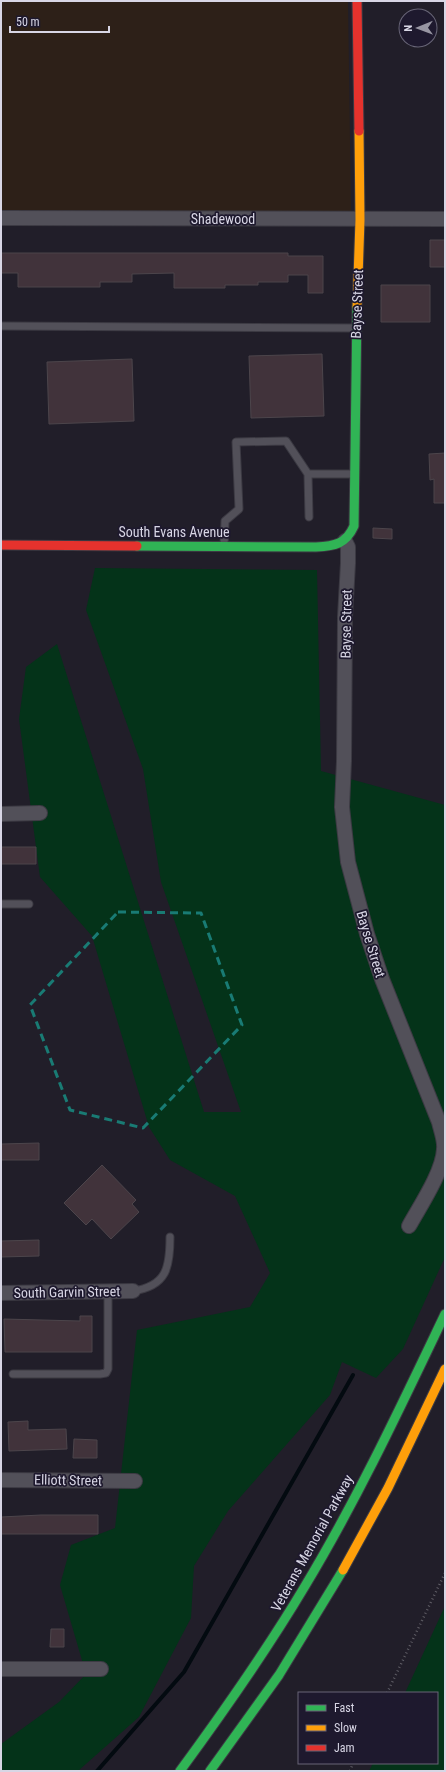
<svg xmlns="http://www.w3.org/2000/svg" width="446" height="1772" viewBox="0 0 446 1772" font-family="'Roboto Condensed',sans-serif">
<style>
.education{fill:#2d2018}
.green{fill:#043319}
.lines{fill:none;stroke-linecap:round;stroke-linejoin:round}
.stream{stroke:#030a10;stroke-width:4}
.building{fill:#41333b;stroke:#4c454b}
.lane-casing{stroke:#3c3a43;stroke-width:9}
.street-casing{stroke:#3c3a43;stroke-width:16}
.fast-casing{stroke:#3c3a43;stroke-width:11}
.slow-casing{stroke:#3c3a43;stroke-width:11}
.jam-casing{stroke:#3c3a43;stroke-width:11}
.path{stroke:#5f5d65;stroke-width:2.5;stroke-dasharray:1 3;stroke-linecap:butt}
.lane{stroke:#525059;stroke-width:7}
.street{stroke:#525059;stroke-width:14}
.fast{stroke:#30b455;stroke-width:9}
.slow{stroke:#ff9f0a;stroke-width:9}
.jam{stroke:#e5322d;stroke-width:9}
.marked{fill:none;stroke:#197b74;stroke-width:3;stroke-dasharray:8 5;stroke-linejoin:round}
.labels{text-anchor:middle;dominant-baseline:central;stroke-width:3.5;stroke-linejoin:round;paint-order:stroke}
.street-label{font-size:14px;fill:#d8d6e5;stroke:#1e192e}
</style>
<rect width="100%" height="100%" fill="#211e29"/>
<path class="education" d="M 1,1 L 348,1 L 351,212 L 1,211 Z"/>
<path class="green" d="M 95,568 L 317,570 L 321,771 L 445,805 L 445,1257 L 403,1349 L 376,1378 L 342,1362 L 330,1395 L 228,1511 L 194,1566 L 191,1618 L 139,1717 L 78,1771 L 1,1771 L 1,1744 L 59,1702 L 86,1674 L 60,1585 L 71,1545 L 115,1528 L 137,1330 L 250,1307 L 270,1273 L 235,1196 L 170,1160 L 149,1127 L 92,936 L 40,877 L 19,719 L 26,667 L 57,644 L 204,1112 L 241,1112 L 161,882 L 143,769 L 86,610 Z
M 445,1606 L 445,1771 L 369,1771 L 373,1763 L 437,1763 L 437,1693 L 405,1693 Z"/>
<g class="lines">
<path class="stream" d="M 97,1771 L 184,1672 L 353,1375"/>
</g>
<path class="building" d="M 430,240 L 445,240 L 445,267 L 430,267 Z
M 1,253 L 288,253 L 288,256 L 323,256 L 323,293 L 308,293 L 308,275 L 288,275 L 288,282 L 258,282 L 258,285 L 225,285 L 225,288 L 174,288 L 174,273 L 132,274 L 132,282 L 100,282 L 100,287 L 18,287 L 18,273 L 1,273 Z
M 381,285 L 430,285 L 430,322 L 381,322 Z
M 322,354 L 324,416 L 251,418 L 249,356 Z
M 132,359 L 134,421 L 49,424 L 47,362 Z
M 445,453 L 445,503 L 434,503 L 434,479 L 430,480 L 429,454 Z
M 373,528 L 392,529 L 392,539 L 373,538 Z
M 1,847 L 36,847 L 36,864 L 1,864 Z
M 39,1143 L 39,1160 L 1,1160 L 1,1144 Z
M 102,1165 L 136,1200 L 132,1204 L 139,1212 L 111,1239 L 92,1219 L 86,1225 L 64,1203 Z
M 39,1240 L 39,1256 L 1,1257 L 1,1241 Z
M 80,1316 L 92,1316 L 92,1352 L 5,1352 L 4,1319 L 80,1321 Z
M 28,1421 L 28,1430 L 66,1429 L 67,1449 L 9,1451 L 8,1422 Z
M 74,1439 L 97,1440 L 97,1458 L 73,1458 Z
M 41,1515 L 98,1515 L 98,1534 L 1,1534 L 1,1517 Z
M 51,1629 L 64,1629 L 64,1647 L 50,1647 Z"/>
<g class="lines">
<defs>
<path id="lane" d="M 1,326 L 356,328
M 308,474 L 309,517
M 224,545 L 225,521 L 239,509 L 236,442 L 286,441 L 308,474 L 353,474
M 1,904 L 29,904
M 133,1291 C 167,1286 170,1267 170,1237
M 13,1374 L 100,1374 L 106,1373 L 108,1369 L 108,1292"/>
<path id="street" d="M 1,218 L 445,219
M 345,541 L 348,547 L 348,563 L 345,617 L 344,761 L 342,807 L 348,862 L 367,934 L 382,979 L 439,1122 C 441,1131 445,1140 444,1149 C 443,1172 420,1206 409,1226
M 1,814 L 40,813
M 1,1293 L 133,1291
M 1,1480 L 135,1481
M 1,1669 L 101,1669"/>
<path id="fast" d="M 137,546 L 316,547 C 335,546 346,544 354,526 L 357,307
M 180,1771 C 224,1711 267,1650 305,1586 C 358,1498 401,1406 445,1314
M 210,1771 L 279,1675 L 343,1570"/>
<path id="slow" d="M 357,307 L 360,220 L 359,131
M 343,1570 L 388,1488 L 445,1369"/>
<path id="jam" d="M 357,1 L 359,131
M 1,545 L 137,546"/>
</defs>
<use href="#lane" class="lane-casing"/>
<use href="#street" class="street-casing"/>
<use href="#fast" class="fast-casing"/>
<use href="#slow" class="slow-casing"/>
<use href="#jam" class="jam-casing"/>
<path class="path" d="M 387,1693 L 445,1573
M 350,1771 L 353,1763"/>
<use href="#lane" class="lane"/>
<use href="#street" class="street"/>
<use href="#fast" class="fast"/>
<use href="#slow" class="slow"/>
<use href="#jam" class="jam"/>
</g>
<path class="marked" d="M 118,912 L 201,913 L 242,1025 L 143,1128 L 70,1110 L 30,1005 Z"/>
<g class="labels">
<g class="street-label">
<text x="223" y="219">Shadewood</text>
<text transform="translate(357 304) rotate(-88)">Bayse Street</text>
<text x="174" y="532">South Evans Avenue</text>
<text transform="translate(346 624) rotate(-89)">Bayse Street</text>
<text transform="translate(371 944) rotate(73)">Bayse Street</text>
<text transform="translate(67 1292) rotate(-1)">South Garvin Street</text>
<text transform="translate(68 1480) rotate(1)">Elliott Street</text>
<text transform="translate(312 1543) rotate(-61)">Veterans Memorial Parkway</text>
</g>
</g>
<rect width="446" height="1772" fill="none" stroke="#d8d6e5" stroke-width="4"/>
<rect x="298" y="1692" width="140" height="72" fill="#1e192e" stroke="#686577"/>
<rect x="306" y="1705" width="20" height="6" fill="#30b455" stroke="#686577"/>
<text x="334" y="1712" font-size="12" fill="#d8d6e5">Fast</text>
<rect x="306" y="1725" width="20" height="6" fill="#ff9f0a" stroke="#686577"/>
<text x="334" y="1732" font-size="12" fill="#d8d6e5">Slow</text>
<rect x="306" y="1745" width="20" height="6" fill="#e5322d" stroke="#686577"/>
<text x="334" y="1752" font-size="12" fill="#d8d6e5">Jam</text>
<g transform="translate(418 28) rotate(269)"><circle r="19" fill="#1e192e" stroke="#686577"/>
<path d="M0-3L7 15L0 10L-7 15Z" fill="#9896a3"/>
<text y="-6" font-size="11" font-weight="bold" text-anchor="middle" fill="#d8d6e5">N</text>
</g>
<path d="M10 26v6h99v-6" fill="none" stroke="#d8d6e5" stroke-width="2"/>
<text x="16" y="26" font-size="12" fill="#d8d6e5" stroke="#1e192e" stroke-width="3" paint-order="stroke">50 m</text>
</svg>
